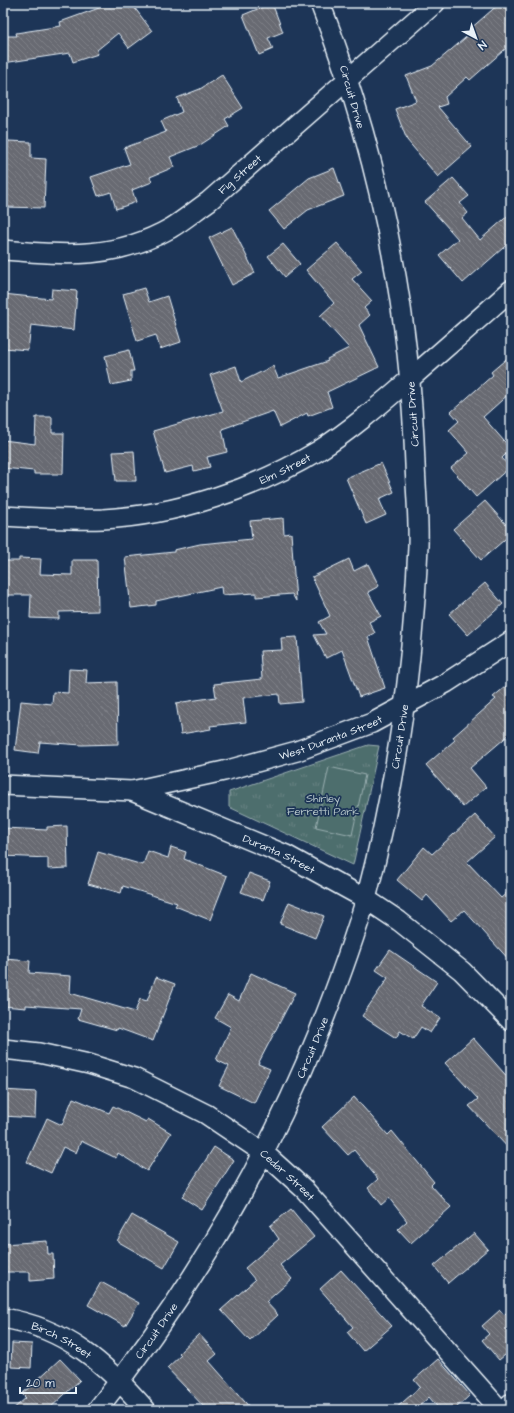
<svg xmlns="http://www.w3.org/2000/svg" width="514" height="1413" viewBox="0 0 514 1413" font-family="'Architects Daughter',sans-serif">
<style>
.grass{fill:url(#grass-tufts);stroke:#9bb0b2}
.pitch{fill:#4e6e6d;stroke:#9bb0b2}
.building{fill:url(#building-back-hatch);stroke:#e8f1f8}
.lines{fill:none;stroke-linecap:round;stroke-linejoin:round}
.street-casing{stroke:#e8f1f8;stroke-width:22}
.secondary-casing{stroke:#e8f1f8;stroke-width:25}
.street{stroke:#1d3557;stroke-width:19}
.secondary{stroke:#1d3557;stroke-width:22}
.labels{text-anchor:middle;dominant-baseline:central;stroke-width:3.5;stroke-linejoin:round;paint-order:stroke}
.street-label{font-size:11px;fill:#e8f1f8;stroke:#1d3557}
.park-label{font-size:11px;fill:#b2c3c7;stroke:#1d3557}
</style>
<defs>
<pattern id="grass-tufts" width="24" height="20" patternUnits="userSpaceOnUse"><rect width="24" height="20" fill="#4e6e6d"/><path d="M3 7l-1-3M5 7V3M7 7l1-3M15 17l-1-3M17 17v-4M19 17l1-3" fill="none" stroke="#688383"/></pattern>
<pattern id="building-back-hatch" width="6" height="6" patternUnits="userSpaceOnUse"><rect width="6" height="6" fill="#686a72"/><path d="M-1 5l2 2M0 0l6 6M5-1l2 2" fill="none" stroke="#7e8087"/></pattern>
</defs>
<rect width="100%" height="100%" fill="#1d3557"/>
<filter id="ink" filterUnits="userSpaceOnUse"><feTurbulence type="fractalNoise" baseFrequency=".025" numOctaves="2"/><feDisplacementMap in="SourceGraphic" scale="8" xChannelSelector="R" yChannelSelector="G"/><feConvolveMatrix kernelMatrix="1 2 1 2 8 2 1 2 1" color-interpolation-filters="sRGB"/></filter>
<g filter="url(#ink)">
<path class="grass" d="M 368,745 L 379,746 L 353,865 L 229,807 L 229,792 Z"/>
<path class="pitch" d="M 329,767 L 365,775 L 352,835 L 316,827 Z"/>
<path class="building" d="M 106,3 L 131,3 L 152,31 L 129,48 L 118,33 L 97,50 L 98,54 L 73,62 L 70,53 L 3,63 L 3,36 L 17,36 L 16,33 L 61,26 L 60,22 L 99,8 Z
M 272,3 L 283,32 L 268,38 L 273,49 L 259,55 L 243,15 Z
M 500,3 L 511,3 L 511,44 L 470,80 L 467,77 L 445,97 L 447,104 L 438,107 L 472,147 L 438,177 L 407,140 L 395,109 L 416,101 L 406,76 L 432,66 L 471,33 L 469,30 Z
M 222,75 L 243,108 L 225,119 L 229,126 L 200,145 L 170,157 L 174,167 L 150,177 L 152,182 L 132,190 L 136,202 L 116,209 L 111,192 L 98,196 L 91,177 L 130,164 L 124,148 L 166,132 L 161,121 L 182,112 L 177,98 L 200,89 Z
M 8,141 L 31,142 L 31,158 L 46,159 L 44,208 L 4,207 Z
M 334,168 L 344,196 L 308,210 L 284,229 L 269,211 L 309,178 Z
M 453,178 L 469,196 L 460,203 L 468,213 L 462,218 L 480,240 L 511,213 L 511,241 L 463,283 L 439,255 L 458,239 L 425,202 Z
M 232,227 L 255,273 L 232,285 L 209,238 Z
M 337,243 L 362,271 L 352,279 L 372,301 L 364,308 L 370,315 L 359,325 L 379,367 L 327,392 L 332,407 L 308,416 L 307,413 L 280,427 L 273,411 L 222,429 L 227,452 L 207,457 L 210,467 L 194,471 L 193,466 L 165,473 L 153,431 L 223,411 L 210,375 L 236,366 L 241,382 L 273,366 L 278,378 L 328,361 L 327,359 L 349,348 L 320,316 L 334,303 L 306,270 Z
M 283,244 L 300,264 L 285,277 L 268,256 Z
M 144,288 L 149,302 L 167,296 L 181,342 L 160,349 L 156,335 L 137,341 L 123,294 Z
M 52,289 L 77,291 L 74,330 L 31,325 L 28,350 L 3,348 L 3,294 L 51,299 Z
M 129,350 L 134,371 L 131,371 L 131,381 L 111,385 L 105,356 Z
M 511,355 L 511,392 L 483,417 L 511,449 L 502,458 L 510,467 L 476,497 L 451,468 L 469,453 L 449,430 L 459,421 L 451,412 L 493,375 L 491,372 Z
M 36,417 L 52,417 L 52,433 L 64,433 L 63,474 L 34,474 L 34,471 L 3,468 L 3,440 L 35,444 Z
M 134,451 L 136,481 L 116,481 L 113,452 Z
M 381,463 L 394,492 L 379,499 L 386,515 L 366,524 L 346,478 Z
M 485,501 L 511,530 L 511,534 L 481,560 L 453,529 Z
M 283,518 L 284,534 L 291,533 L 296,601 L 292,594 L 256,597 L 256,593 L 222,595 L 221,587 L 156,601 L 156,605 L 131,608 L 125,557 L 174,552 L 174,550 L 200,544 L 252,539 L 250,521 Z
M 19,558 L 41,559 L 40,574 L 72,575 L 72,560 L 97,560 L 98,611 L 59,612 L 59,619 L 30,618 L 31,595 L 3,595 L 3,561 L 19,561 Z
M 349,559 L 354,571 L 368,564 L 379,586 L 368,592 L 381,616 L 369,622 L 375,633 L 368,637 L 385,688 L 359,697 L 342,650 L 326,658 L 314,635 L 326,634 L 319,622 L 330,616 L 312,577 Z
M 485,583 L 503,604 L 468,635 L 449,614 Z
M 297,637 L 302,702 L 280,704 L 279,694 L 243,698 L 246,722 L 210,726 L 211,729 L 181,734 L 176,703 L 216,697 L 214,684 L 262,679 L 260,651 L 282,650 L 281,638 Z
M 69,669 L 87,670 L 86,683 L 117,682 L 118,744 L 82,745 L 40,742 L 38,753 L 15,750 L 21,701 L 52,704 L 53,692 L 68,693 Z
M 511,682 L 511,733 L 470,768 L 486,787 L 463,807 L 426,765 L 455,740 L 453,737 L 496,699 L 493,697 Z
M 475,815 L 495,837 L 467,862 L 501,898 L 511,889 L 511,962 L 464,910 L 451,921 L 427,895 L 422,901 L 397,880 L 424,847 L 432,854 Z
M 67,826 L 68,868 L 48,869 L 48,858 L 3,856 L 3,828 L 47,830 L 47,827 Z
M 171,847 L 186,852 L 184,859 L 227,876 L 210,920 L 175,906 L 177,903 L 123,886 L 121,893 L 88,884 L 98,852 L 143,865 L 148,851 L 168,858 Z
M 249,873 L 270,881 L 263,900 L 241,892 Z
M 289,902 L 324,916 L 315,938 L 280,924 Z
M 390,950 L 437,982 L 421,1006 L 440,1018 L 430,1033 L 421,1027 L 413,1039 L 400,1031 L 396,1038 L 362,1016 L 388,978 L 376,970 Z
M 4,959 L 30,961 L 29,973 L 71,976 L 70,993 L 135,1012 L 140,999 L 147,1001 L 156,977 L 175,984 L 153,1041 L 118,1028 L 117,1030 L 78,1019 L 81,1009 L 26,1005 L 26,1008 L 3,1006 Z
M 251,973 L 295,993 L 258,1064 L 270,1069 L 254,1103 L 219,1086 L 229,1066 L 216,1060 L 231,1027 L 215,1018 L 228,995 L 239,1001 Z
M 473,1038 L 511,1081 L 511,1151 L 469,1106 L 478,1099 L 445,1063 Z
M 3,1090 L 36,1092 L 35,1118 L 3,1116 Z
M 354,1097 L 388,1135 L 392,1131 L 434,1182 L 431,1185 L 451,1207 L 411,1243 L 398,1229 L 407,1221 L 389,1198 L 381,1205 L 368,1188 L 378,1179 L 354,1150 L 348,1155 L 322,1127 Z
M 73,1098 L 109,1113 L 113,1106 L 146,1122 L 148,1119 L 171,1133 L 147,1171 L 118,1153 L 116,1158 L 81,1141 L 76,1153 L 63,1147 L 51,1173 L 27,1162 L 47,1118 L 62,1125 Z
M 214,1147 L 234,1160 L 202,1210 L 182,1197 Z
M 291,1209 L 314,1237 L 280,1265 L 292,1279 L 266,1302 L 278,1315 L 250,1341 L 221,1310 L 255,1280 L 245,1268 L 279,1239 L 270,1226 Z
M 132,1215 L 179,1242 L 164,1268 L 117,1241 Z
M 474,1233 L 488,1249 L 448,1283 L 434,1266 Z
M 47,1241 L 48,1254 L 53,1254 L 54,1279 L 30,1281 L 30,1272 L 3,1272 L 3,1244 Z
M 341,1270 L 392,1326 L 363,1351 L 347,1332 L 353,1327 L 320,1289 Z
M 101,1282 L 139,1303 L 125,1326 L 88,1305 Z
M 511,1308 L 511,1350 L 499,1360 L 482,1340 L 489,1334 L 482,1326 L 500,1310 L 504,1315 Z
M 199,1334 L 217,1354 L 209,1361 L 252,1410 L 207,1410 L 167,1368 L 181,1355 L 179,1353 Z
M 12,1343 L 32,1344 L 31,1368 L 11,1367 Z
M 60,1359 L 80,1380 L 48,1410 L 12,1410 L 26,1398 L 22,1394 Z
M 438,1359 L 470,1395 L 454,1410 L 440,1410 L 429,1397 L 415,1410 L 394,1410 L 420,1387 L 414,1380 Z"/>
<g class="lines">
<defs>
<g id="street">
<path id="s1" d="M 3,250 C 65,255 115,260 171,228 C 184,220 196,210 209,201 L 435,3"/>
<path id="s2" d="M 3,516 C 36,518 70,520 103,519 C 176,515 255,489 318,451 C 351,430 381,404 411,378 C 444,349 478,320 511,290"/>
<path id="s3" d="M 3,785 L 132,791 L 286,855 L 366,899 L 399,921 L 462,971 L 511,1021"/>
<path id="s4" d="M 132,791 L 224,771 L 297,751 L 372,723 L 446,683 L 511,641"/>
<path id="s5" d="M 3,1049 L 39,1053 L 89,1064 L 134,1078 L 206,1114 L 264,1153 L 304,1189 L 500,1410"/>
<path id="s6" d="M 3,1318 C 66,1328 106,1364 146,1410"/>
<path id="s7" d="M 97,1410 C 190,1293 264,1168 320,1029 C 337,986 354,940 367,895 C 397,781 413,664 418,546 C 419,519 416,491 415,464 C 410,306 377,150 320,3"/>
</g>
<path id="secondary" d="M 506,1410 L 511,1405"/>
</defs>
<use href="#street" class="street-casing"/>
<use href="#secondary" class="secondary-casing"/>
<use href="#street" class="street"/>
<use href="#secondary" class="secondary"/>
</g>
</g>
<g class="labels">
<g class="street-label">
<text transform="translate(352 97) rotate(74)">Circuit Drive</text>
<text stroke="none"><textPath href="#s1" startOffset="260">Fig Street</textPath></text>
<text transform="translate(413 414) rotate(-94)">Circuit Drive</text>
<text stroke="none"><textPath href="#s2" startOffset="290">Elm Street</textPath></text>
<text stroke="none"><textPath href="#s4" startOffset="206">West Duranta Street</textPath></text>
<text stroke="none"><textPath href="#s7" startOffset="747">Circuit Drive</textPath></text>
<text stroke="none"><textPath href="#s3" startOffset="289">Duranta Street</textPath></text>
<text stroke="none"><textPath href="#s7" startOffset="423">Circuit Drive</textPath></text>
<text stroke="none"><textPath href="#s5" startOffset="317">Cedar Street</textPath></text>
<text stroke="none"><textPath href="#s7" startOffset="99">Circuit Drive</textPath></text>
<text stroke="none"><textPath href="#s6" startOffset="63">Birch Street</textPath></text>
</g>
<g class="park-label">
<text x="323" y="798">Shirley<tspan x="323" dy="13">Ferretti Park</tspan></text>
</g>
</g>
<rect width="514" height="1413" fill="none" stroke="#1d3557" stroke-width="16"/>
<rect x="8" y="8" width="498" height="1397" fill="none" stroke="#e8f1f8" stroke-width="1.5" filter="url(#ink)"/>
<g transform="translate(476 38) rotate(139)" stroke="#1d3557" stroke-width="3" paint-order="stroke">
<path d="M0-3L7 15L0 10L-7 15Z" fill="#e8f1f8"/>
<text y="-6" font-size="11" font-weight="bold" text-anchor="middle" fill="#e8f1f8">N</text>
</g>
<path d="M20 1387v6h56v-6" fill="none" stroke="#e8f1f8" stroke-width="2"/>
<text x="26" y="1387" font-size="12" fill="#e8f1f8" stroke="#1d3557" stroke-width="3" paint-order="stroke">20 m</text>
</svg>
